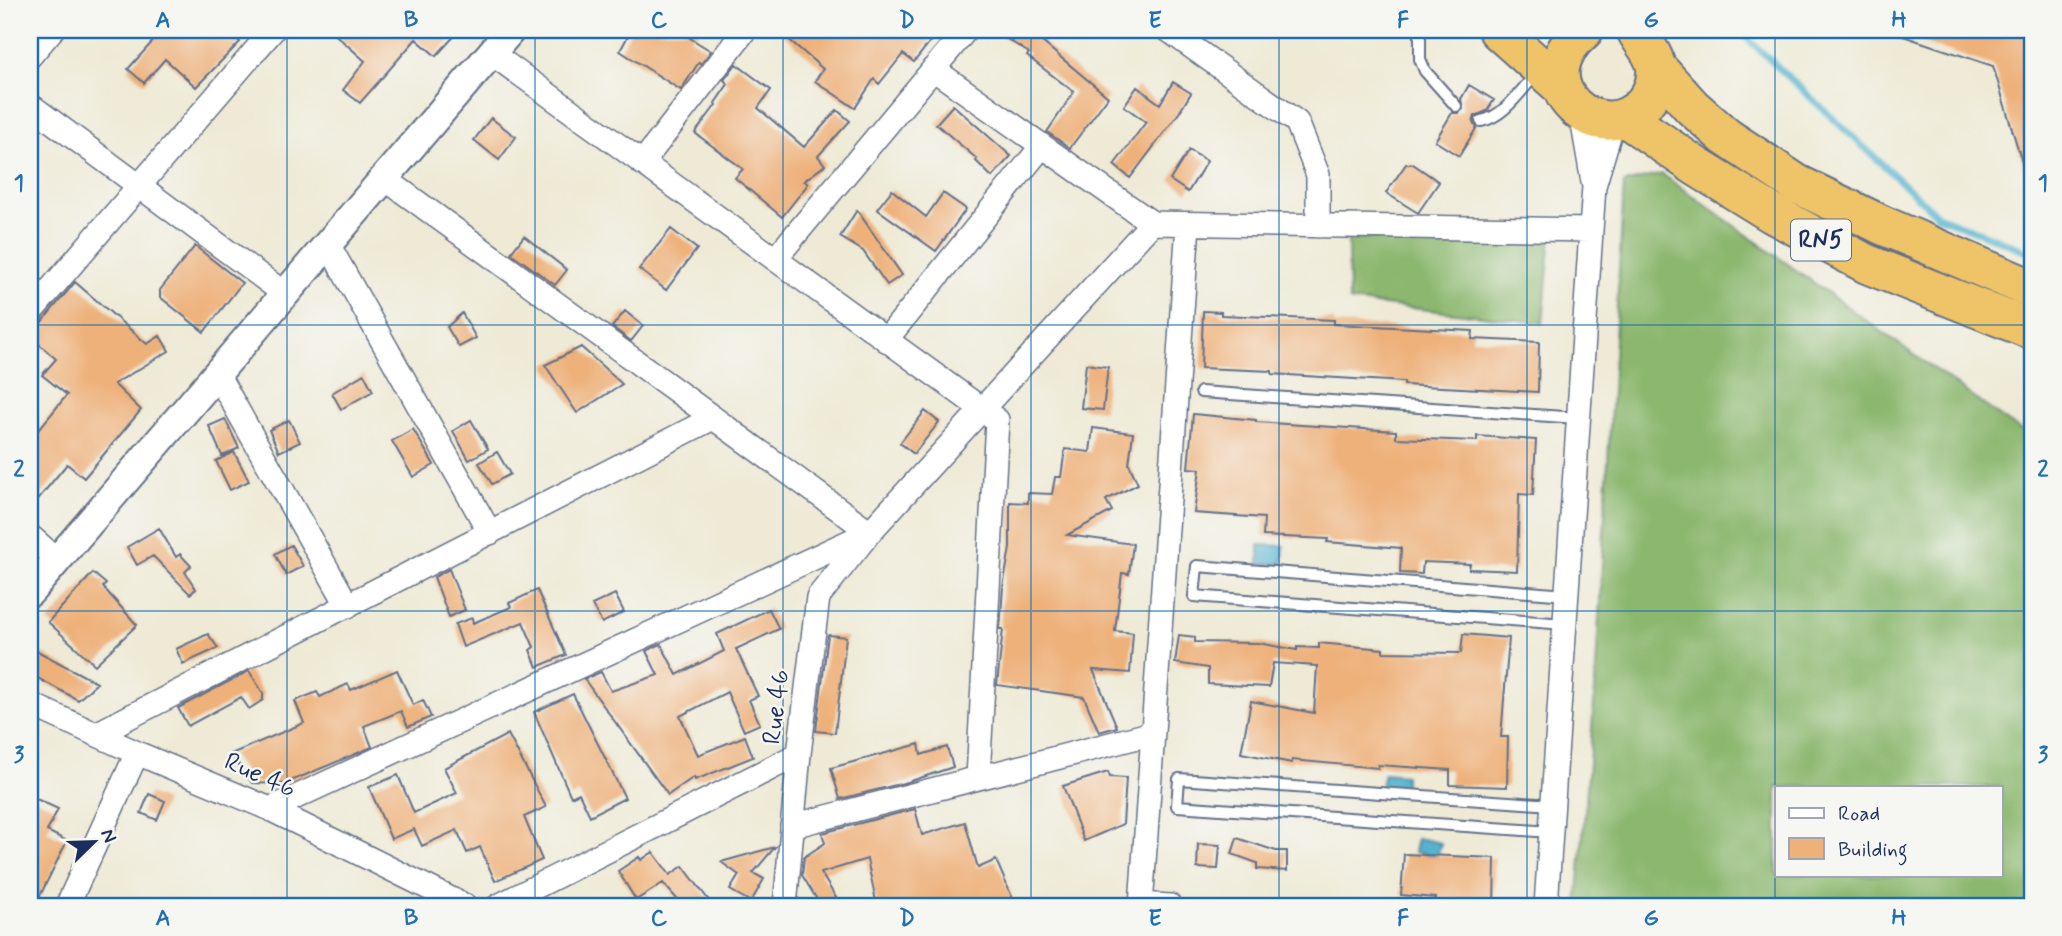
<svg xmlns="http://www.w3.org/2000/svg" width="2062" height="936" viewBox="0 0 2062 936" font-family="Mynerve,sans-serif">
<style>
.forest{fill:#8bb76e;stroke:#537366;stroke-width:2;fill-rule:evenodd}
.water{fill:#4eb1cd;stroke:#347096;stroke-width:2}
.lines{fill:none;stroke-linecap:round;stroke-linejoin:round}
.stream{stroke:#4eb1cd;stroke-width:7}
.building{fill:#eeb17a}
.service-casing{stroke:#657088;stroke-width:14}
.minor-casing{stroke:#657088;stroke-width:26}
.tertiary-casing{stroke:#657088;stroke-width:32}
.trunk-casing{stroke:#657088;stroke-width:42}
.service{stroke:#fff;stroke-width:10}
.minor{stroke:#fff;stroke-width:23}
.tertiary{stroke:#fff;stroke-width:28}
.trunk{stroke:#efc469;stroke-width:38}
.grid{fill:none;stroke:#1f6fb2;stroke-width:2;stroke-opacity:0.55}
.labels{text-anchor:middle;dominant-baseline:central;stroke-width:5;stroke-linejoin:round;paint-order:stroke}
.shield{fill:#f6f6f2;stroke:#5d6b8a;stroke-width:2}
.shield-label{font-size:24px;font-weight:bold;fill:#1b2f5e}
.street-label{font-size:26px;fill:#1b2f5e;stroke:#f6f6f2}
.neatline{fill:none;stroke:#1f6fb2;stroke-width:2.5}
.grid-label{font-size:23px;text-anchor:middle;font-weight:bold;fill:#1f6fb2}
</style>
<rect width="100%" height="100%" fill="#f6f6f2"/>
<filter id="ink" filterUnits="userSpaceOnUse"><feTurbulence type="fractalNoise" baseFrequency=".0143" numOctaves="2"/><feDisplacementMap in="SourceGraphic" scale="14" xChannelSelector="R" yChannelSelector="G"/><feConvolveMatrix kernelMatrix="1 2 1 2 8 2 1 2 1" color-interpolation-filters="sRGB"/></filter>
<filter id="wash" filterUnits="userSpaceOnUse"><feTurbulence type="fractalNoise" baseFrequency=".00686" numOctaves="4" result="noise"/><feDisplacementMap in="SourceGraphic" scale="28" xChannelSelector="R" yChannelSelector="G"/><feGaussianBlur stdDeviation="1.57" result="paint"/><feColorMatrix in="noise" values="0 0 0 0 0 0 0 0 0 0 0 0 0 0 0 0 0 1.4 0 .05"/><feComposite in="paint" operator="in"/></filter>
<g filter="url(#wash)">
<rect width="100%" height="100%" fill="#eeead6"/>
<path class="forest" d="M 1662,174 L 2009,423 L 2032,436 L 2032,906 L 1577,906 L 1594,704 L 1624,183 ZM 1777,787 L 2001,787 L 2001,875 L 1777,875 Z
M 1551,234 L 1543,323 L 1349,301 L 1348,238 Z"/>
<path class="water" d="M 1259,545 L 1284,546 L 1283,564 L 1259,564 Z
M 1384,773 L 1405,775 L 1405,792 L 1380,790 Z
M 1417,838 L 1441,843 L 1437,856 L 1414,852 Z"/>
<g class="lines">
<path class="stream" d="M 1738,30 L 1938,216 L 2032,253"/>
</g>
<g id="blocks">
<path class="building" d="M 163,30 L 226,30 L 240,42 L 196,87 L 165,59 L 144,83 L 128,69 Z
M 330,30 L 460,30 L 436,56 L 416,39 L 360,103 L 343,90 L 365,61 Z
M 631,30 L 701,30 L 690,38 L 711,51 L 701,64 L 699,62 L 681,90 L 620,51 Z
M 778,30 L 939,30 L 914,62 L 903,54 L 879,84 L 874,79 L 855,108 L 815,81 L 823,69 Z
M 993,30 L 1047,30 L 1040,40 L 1108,97 L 1070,148 L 1047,132 L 1074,92 L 1027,56 L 1029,53 Z
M 1894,30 L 2032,30 L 2032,181 L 2028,182 L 1993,66 L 1894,33 Z
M 736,64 L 771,90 L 758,108 L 804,147 L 837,110 L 850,121 L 818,156 L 825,165 L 804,181 L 808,184 L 782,217 L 735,178 L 743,169 L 695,133 L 716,105 L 715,103 L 728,84 L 724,80 Z
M 1173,82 L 1191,93 L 1179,113 L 1130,178 L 1114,165 L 1146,122 L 1124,106 L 1137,87 L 1160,104 Z
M 1469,85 L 1494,100 L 1487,111 L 1475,116 L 1473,123 L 1477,127 L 1459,156 L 1435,141 L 1452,113 L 1458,113 L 1463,109 L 1461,99 Z
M 953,105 L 1011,156 L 992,177 L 976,161 L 977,159 L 936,124 Z
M 491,118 L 516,137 L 499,160 L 474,140 Z
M 1189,150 L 1207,161 L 1188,192 L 1170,180 Z
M 1406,164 L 1413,164 L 1439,182 L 1418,213 L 1386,193 Z
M 892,190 L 926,217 L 943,193 L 966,209 L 936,251 L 877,209 Z
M 857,210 L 902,275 L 887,285 L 863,251 L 840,237 Z
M 671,229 L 697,249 L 666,290 L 639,269 Z
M 524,236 L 567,270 L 555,285 L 511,253 Z
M 195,246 L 242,283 L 204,332 L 160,297 L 160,290 Z
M 75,282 L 147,344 L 160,336 L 169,351 L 114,384 L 141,410 L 84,478 L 67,464 L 30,509 L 30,440 L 67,395 L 42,375 L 56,359 L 30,336 Z
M 625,311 L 643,326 L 631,341 L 612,327 Z
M 1203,311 L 1221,312 L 1221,315 L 1334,320 L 1334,324 L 1473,331 L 1472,339 L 1539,342 L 1538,392 L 1404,385 L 1404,382 L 1272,374 L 1272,371 L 1201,368 Z
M 462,313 L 476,338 L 459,347 L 447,327 Z
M 581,347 L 622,384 L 577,413 L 545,365 Z
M 1086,364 L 1108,367 L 1103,410 L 1081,408 Z
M 364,374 L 373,391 L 341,409 L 332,393 Z
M 925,411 L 939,422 L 914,454 L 900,443 Z
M 1193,414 L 1256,420 L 1256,422 L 1396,431 L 1396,438 L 1477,441 L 1477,436 L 1536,440 L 1533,495 L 1519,494 L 1517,571 L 1469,569 L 1470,564 L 1423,562 L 1422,574 L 1400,573 L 1401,548 L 1327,542 L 1328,539 L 1263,536 L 1264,518 L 1194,513 L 1200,469 L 1188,468 Z
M 225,419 L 239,448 L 222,456 L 209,426 Z
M 289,420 L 300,442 L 279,452 L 269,430 Z
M 471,420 L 488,449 L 469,460 L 453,431 Z
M 1093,428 L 1133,433 L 1129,464 L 1138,484 L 1106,500 L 1112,511 L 1067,535 L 1133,544 L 1129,574 L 1122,573 L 1115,631 L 1133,633 L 1130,673 L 1093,670 L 1117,727 L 1099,732 L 1084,697 L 997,685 L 1003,629 L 1000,629 L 1003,587 L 1010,548 L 1010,502 L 1028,503 L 1028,493 L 1052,494 L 1055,477 L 1061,477 L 1065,449 L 1090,452 Z
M 413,429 L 434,465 L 413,477 L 392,441 Z
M 234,452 L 249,481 L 230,490 L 216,461 Z
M 497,452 L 510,474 L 492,484 L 479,463 Z
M 159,528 L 176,557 L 180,554 L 191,566 L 185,572 L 196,589 L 190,594 L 153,556 L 137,565 L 127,547 Z
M 291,545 L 303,566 L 286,575 L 275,554 Z
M 449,569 L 465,610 L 449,617 L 434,577 Z
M 93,573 L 106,584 L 103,587 L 137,625 L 95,665 L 48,622 Z
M 537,590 L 566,655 L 537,667 L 530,650 L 534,647 L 523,622 L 463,647 L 455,624 L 472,618 L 473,623 L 511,607 L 509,603 Z
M 615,594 L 624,612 L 602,623 L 592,605 Z
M 769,609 L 779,629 L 736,649 L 758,696 L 749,700 L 760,724 L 744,731 L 727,692 L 680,716 L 698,755 L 745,736 L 753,757 L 695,780 L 694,777 L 668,795 L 584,679 L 601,672 L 611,691 L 658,675 L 646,651 L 661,644 L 677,675 L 724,651 L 717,634 Z
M 208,634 L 218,648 L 183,664 L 176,649 Z
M 1463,634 L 1509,638 L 1501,737 L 1508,737 L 1507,787 L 1450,785 L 1450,770 L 1378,765 L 1378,768 L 1292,760 L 1292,763 L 1241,753 L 1251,701 L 1314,713 L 1317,666 L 1273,663 L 1269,687 L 1208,684 L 1208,668 L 1175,663 L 1179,635 L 1195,637 L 1195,642 L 1258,643 L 1297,650 L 1297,647 L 1319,648 L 1319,643 L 1383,649 L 1383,652 L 1461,653 Z
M 828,635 L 846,637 L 835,733 L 816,731 Z
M 30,647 L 97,683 L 78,700 L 30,674 Z
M 397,670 L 413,705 L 423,700 L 431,717 L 408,727 L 401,711 L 364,726 L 372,747 L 284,784 L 252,783 L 231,754 L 304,723 L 295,701 L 317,692 L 320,697 L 348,684 L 351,690 Z
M 249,671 L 263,693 L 263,700 L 249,709 L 241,697 L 188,726 L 178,708 Z
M 573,694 L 625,798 L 590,816 L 579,793 L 571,797 L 534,712 Z
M 508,734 L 546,807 L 524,817 L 542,860 L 495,881 L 480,847 L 467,853 L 457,830 L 422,846 L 414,829 L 391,839 L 369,787 L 398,775 L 414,813 L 457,793 L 444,768 Z
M 919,744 L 921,755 L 947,747 L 953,767 L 908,782 L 840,799 L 831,768 Z
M 1108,772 L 1110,777 L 1126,778 L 1123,824 L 1084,841 L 1063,786 Z
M 149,794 L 165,801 L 157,820 L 141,813 Z
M 30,796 L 58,809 L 47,831 L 67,841 L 35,906 L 30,906 Z
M 915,809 L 922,835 L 965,822 L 978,868 L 996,860 L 1016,906 L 877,906 L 867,859 L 821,873 L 841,906 L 821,906 L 802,875 L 804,857 L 825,843 L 822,833 Z
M 1237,838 L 1276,851 L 1287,851 L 1287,871 L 1257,869 L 1257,863 L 1232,854 Z
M 1198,844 L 1220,845 L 1218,869 L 1197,868 Z
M 775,847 L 753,873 L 764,879 L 751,902 L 730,890 L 739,875 L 721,862 Z
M 653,852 L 670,875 L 683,866 L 713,906 L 683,906 L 663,883 L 636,900 L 618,871 L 639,857 L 641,860 Z
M 1404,854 L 1495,858 L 1494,906 L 1435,906 L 1436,898 L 1401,895 Z"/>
</g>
</g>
<g filter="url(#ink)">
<use href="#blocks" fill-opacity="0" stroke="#657088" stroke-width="2"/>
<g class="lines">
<defs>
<path id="service" d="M 1420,30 L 1420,59 L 1425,71 L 1456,106
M 1481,121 C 1504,117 1521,90 1536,74
M 1201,392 L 1579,418
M 1565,624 L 1194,596 L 1197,566 L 1567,595
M 1551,832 L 1177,806 L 1179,779 L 1553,805"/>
<path id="minor" d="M 1168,30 L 1297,122 L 1318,175 L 1318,226
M 491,53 L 997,420 L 978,778
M 30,56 L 52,30
M 933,69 L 1152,223 L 1591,230
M 30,105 L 285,294
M 1581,113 L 1593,182
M 642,163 L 745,30
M 384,178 L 870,532
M 328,244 L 490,533
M 775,259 L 966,30
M 30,313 L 273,30
M 886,340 L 1042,146
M 217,374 L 348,606
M 30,536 L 57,560
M 30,704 L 137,753 L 270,809 L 465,906
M 96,734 L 713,418
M 270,809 L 870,532 L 1152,223
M 792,826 L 1153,733
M 1141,904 L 1170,906
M 67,906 L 137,753
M 498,906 L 799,754
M 785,906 L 799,754 L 818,597 L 866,537
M 1141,906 L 1188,224
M 1546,906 L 1594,186 L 1614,119"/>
<path id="tertiary" d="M 30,592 L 511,30"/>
<path id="trunk" d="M 1498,30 L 1562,87
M 1584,30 C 1518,85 1603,153 1644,103 C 1652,94 1657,81 1656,68 C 1654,52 1642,43 1636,30
M 1656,67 L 1692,107 L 1726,137 L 1797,184 L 1882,225 L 2032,289
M 1626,118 L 1697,167 L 1773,214 L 1867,264 L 2032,330"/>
</defs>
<use href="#service" class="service-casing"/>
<use href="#minor" class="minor-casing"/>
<use href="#tertiary" class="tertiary-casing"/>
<use href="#trunk" class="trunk-casing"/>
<use href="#service" class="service"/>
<use href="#minor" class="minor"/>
<use href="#tertiary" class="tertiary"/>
<use href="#trunk" class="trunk"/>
</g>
</g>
<path class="grid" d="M 287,30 L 287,906M 535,30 L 535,906M 783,30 L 783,906M 1031,30 L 1031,906M 1279,30 L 1279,906M 1527,30 L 1527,906M 1775,30 L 1775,906M 30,325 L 2032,325M 30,611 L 2032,611"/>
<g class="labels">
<rect class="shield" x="1791" y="219.5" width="60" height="41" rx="5"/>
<g class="shield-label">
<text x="1821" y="240">RN5</text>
</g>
<g class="street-label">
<text transform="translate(777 707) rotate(-83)">Rue 46</text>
<text transform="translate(260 776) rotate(24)">Rue 46</text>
</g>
</g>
<rect width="2062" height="936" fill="none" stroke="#f6f6f2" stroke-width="77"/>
<rect x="1775" y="786" width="228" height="91" fill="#f6f6f2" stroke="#9ea6b7" stroke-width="2"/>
<rect x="1789" y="808" width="35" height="10" fill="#ffffff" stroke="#9ea6b7" stroke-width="2"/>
<text x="1838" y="820" font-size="21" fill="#1b2f5e">Road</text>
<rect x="1789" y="838" width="35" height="21" fill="#eeb17a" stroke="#9ea6b7" stroke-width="2"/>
<text x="1838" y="856" font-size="21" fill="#1b2f5e">Building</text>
<g transform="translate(94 842) rotate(67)" stroke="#f6f6f2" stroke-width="5" paint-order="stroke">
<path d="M0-5L12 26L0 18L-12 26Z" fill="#1b2f5e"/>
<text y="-10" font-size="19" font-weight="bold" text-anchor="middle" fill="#1b2f5e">N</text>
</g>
<rect x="38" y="38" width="1986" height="860" class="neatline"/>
<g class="grid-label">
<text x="163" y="27">A</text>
<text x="411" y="27">B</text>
<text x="659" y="27">C</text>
<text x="907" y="27">D</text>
<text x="1155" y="27">E</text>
<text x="1403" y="27">F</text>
<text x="1651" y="27">G</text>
<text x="1899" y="27">H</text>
<text x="19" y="190">1</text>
<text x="2043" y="190">1</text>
<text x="19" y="476">2</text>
<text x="2043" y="476">2</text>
<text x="19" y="762">3</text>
<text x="2043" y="762">3</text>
<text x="163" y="925">A</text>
<text x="411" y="925">B</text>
<text x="659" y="925">C</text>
<text x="907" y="925">D</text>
<text x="1155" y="925">E</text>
<text x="1403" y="925">F</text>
<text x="1651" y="925">G</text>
<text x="1899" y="925">H</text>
</g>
</svg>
